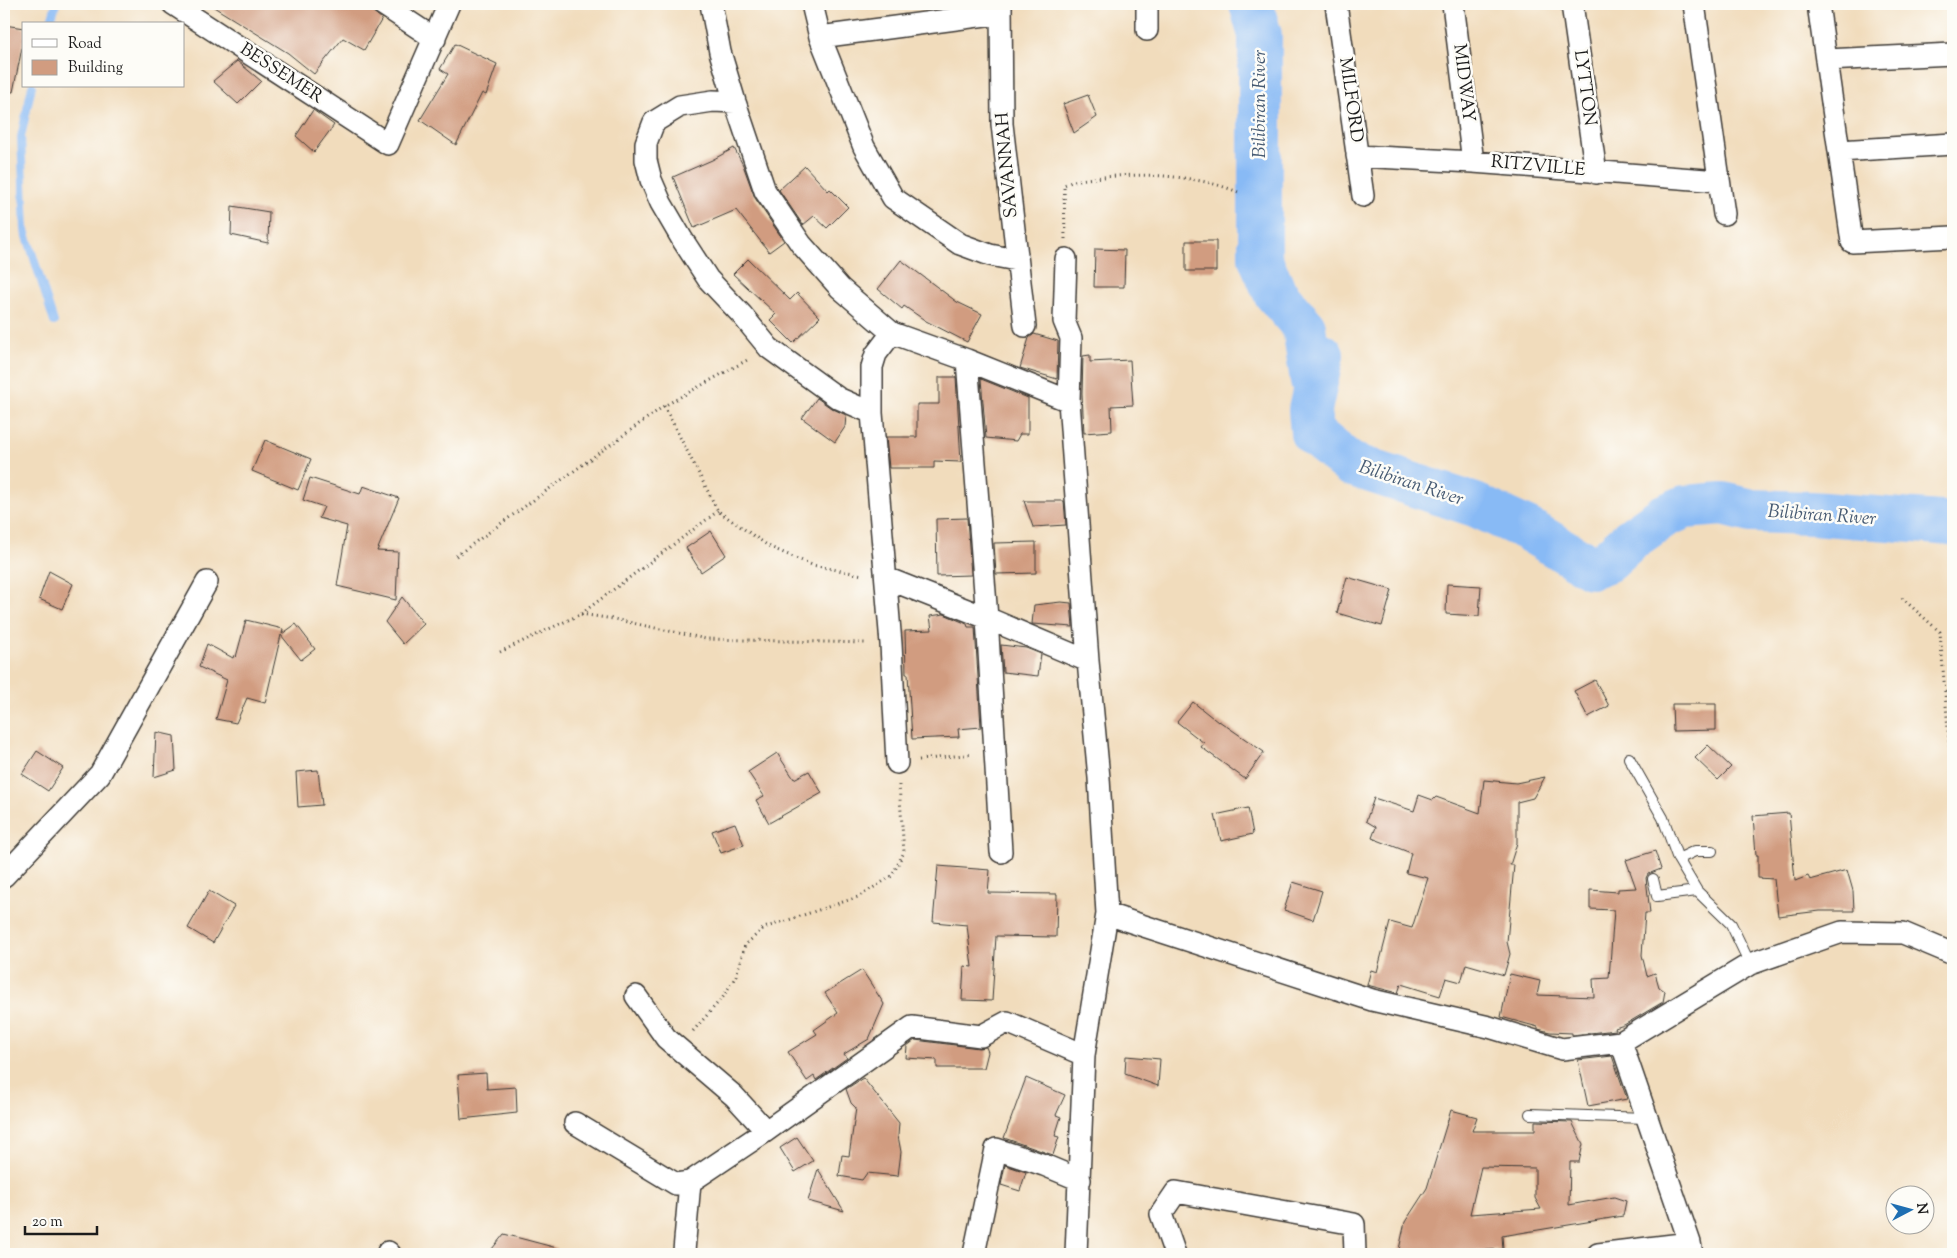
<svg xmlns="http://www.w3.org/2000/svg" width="1957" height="1258" viewBox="0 0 1957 1258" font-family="'Sorts Mill Goudy',serif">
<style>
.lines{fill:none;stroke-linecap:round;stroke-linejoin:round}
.stream{stroke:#88baf5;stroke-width:8}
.river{stroke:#88baf5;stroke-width:44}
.building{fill:#d19c80;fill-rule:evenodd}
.lane-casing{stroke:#3c3934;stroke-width:12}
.street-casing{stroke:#3c3934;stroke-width:24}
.path{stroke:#3c3934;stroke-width:3;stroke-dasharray:1 4;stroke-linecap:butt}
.lane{stroke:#fff;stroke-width:10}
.street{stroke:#fff;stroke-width:21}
.labels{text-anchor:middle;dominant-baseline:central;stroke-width:5;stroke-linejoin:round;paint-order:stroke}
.street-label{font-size:18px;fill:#1c1c1c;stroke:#fdfcf7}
.water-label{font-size:19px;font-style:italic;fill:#475b73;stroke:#fdfcf7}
</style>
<rect width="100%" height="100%" fill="#fdfcf7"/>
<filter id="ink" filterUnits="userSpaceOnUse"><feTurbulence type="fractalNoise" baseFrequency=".02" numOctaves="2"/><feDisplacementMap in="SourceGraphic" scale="10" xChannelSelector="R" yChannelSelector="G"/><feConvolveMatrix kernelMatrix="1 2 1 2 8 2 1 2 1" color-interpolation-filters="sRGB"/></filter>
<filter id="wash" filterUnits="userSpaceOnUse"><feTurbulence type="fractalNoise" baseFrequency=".0096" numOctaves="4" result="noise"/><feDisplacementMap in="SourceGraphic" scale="20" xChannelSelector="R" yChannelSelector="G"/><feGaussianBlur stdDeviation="1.12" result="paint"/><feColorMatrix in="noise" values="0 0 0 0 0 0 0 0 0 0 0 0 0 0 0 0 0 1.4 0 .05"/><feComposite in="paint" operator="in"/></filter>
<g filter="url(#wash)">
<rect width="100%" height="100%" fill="#f1dcbc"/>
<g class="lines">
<path class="stream" d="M 50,24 L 56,4
M 32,86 L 21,137 L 25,230 L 54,322"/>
<path class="river" d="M 1251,4 L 1260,35 L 1260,258 L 1275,293 L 1304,327 L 1312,381
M 1312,381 L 1322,355 L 1310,410 L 1312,433 L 1350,464 L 1475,505 L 1527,529 L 1591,567 L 1607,561 L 1631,539 L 1664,516 L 1685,507 L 1723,504 L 1752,511 L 1811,513 L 1953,524"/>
</g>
<g id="blocks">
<path class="building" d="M 209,4 L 370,4 L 371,10 L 382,19 L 364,50 L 343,38 L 314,74 L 288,53 Z
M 4,25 L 24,28 L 24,38 L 13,92 L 4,91 Z
M 455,44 L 497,64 L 486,95 L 482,93 L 456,145 L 420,120 L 448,74 L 440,69 Z
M 237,61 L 261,81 L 238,104 L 213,81 Z
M 1088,95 L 1097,117 L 1074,133 L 1063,104 Z
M 313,110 L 334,125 L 314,152 L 296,136 Z
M 734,148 L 743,165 L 755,198 L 784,241 L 769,252 L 736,210 L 694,228 L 673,177 L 712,160 Z
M 805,166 L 828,191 L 830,189 L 848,207 L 827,228 L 814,216 L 803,225 L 779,190 Z
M 232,206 L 269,212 L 268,243 L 231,235 Z
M 1186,241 L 1216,241 L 1216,271 L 1186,271 Z
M 1095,249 L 1125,250 L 1124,287 L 1094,287 Z
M 748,259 L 790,300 L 797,293 L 820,317 L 793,343 L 770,320 L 776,314 L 733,274 Z
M 901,260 L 957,302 L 982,314 L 967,342 L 926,321 L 904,306 L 902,309 L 878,289 Z
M 1034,334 L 1058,341 L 1057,379 L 1020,368 L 1029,338 Z
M 1090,355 L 1090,362 L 1130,360 L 1133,405 L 1111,406 L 1112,431 L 1084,433 L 1082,394 L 1083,356 Z
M 939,377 L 956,377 L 961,462 L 934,461 L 934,468 L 889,468 L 886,437 L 917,437 L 917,404 L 939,404 Z
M 981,379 L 1028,398 L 1028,434 L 1020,434 L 1016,441 L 986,438 Z
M 817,398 L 831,408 L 846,415 L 845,427 L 835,442 L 802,418 Z
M 265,440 L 311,459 L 298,490 L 252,471 Z
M 310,478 L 360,494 L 363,486 L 399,498 L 377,551 L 398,552 L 396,600 L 337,586 L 347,526 L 319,518 L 324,507 L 303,500 Z
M 1024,501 L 1064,501 L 1066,525 L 1033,527 Z
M 967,518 L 971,575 L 937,576 L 936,519 Z
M 711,531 L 726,555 L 701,572 L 686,548 Z
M 1036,542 L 1036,573 L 996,574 L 994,543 Z
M 49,571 L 73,584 L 62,609 L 39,599 Z
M 1347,577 L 1392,590 L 1382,626 L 1337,613 Z
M 1447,584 L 1481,586 L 1479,616 L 1446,614 Z
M 402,597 L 424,624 L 403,644 L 385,622 Z
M 1061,602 L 1071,603 L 1073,627 L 1032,624 L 1034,605 Z
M 944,614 L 967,624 L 968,627 L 975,627 L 981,727 L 958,729 L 959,737 L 912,739 L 908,674 L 906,674 L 905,631 L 932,630 L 930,616 Z
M 246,620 L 283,629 L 282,634 L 296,624 L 315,649 L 301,660 L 281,635 L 265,703 L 247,698 L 236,723 L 216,719 L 227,680 L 199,667 L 207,644 L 233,658 L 234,655 L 236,657 Z
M 1001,645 L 1026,648 L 1041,654 L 1038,676 L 1003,672 Z
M 1595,680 L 1609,706 L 1588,717 L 1574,691 Z
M 1193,702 L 1218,722 L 1219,721 L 1264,752 L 1245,779 L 1201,747 L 1204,743 L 1177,722 Z
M 1672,704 L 1716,704 L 1716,730 L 1673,731 Z
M 156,732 L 174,736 L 176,770 L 154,777 Z
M 1708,745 L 1731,767 L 1718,780 L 1695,758 Z
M 37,751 L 63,768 L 48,791 L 22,774 Z
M 777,753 L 794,779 L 809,771 L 822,793 L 769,823 L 756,800 L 764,796 L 748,772 Z
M 318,770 L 322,805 L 298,807 L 296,772 Z
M 1545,777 L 1533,798 L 1517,802 L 1517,843 L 1510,865 L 1514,865 L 1507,942 L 1510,954 L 1504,975 L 1466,964 L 1461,982 L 1446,978 L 1440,996 L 1401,984 L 1398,993 L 1367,985 L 1371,970 L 1377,972 L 1390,922 L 1412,928 L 1428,878 L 1406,873 L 1411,853 L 1372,838 L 1376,827 L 1366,821 L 1374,798 L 1414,811 L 1419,795 L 1433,800 L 1436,797 L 1480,813 L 1484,780 L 1516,783 Z
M 1248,808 L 1253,834 L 1221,841 L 1215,815 Z
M 1789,813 L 1795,881 L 1808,876 L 1810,880 L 1847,870 L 1853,891 L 1854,911 L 1820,911 L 1778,916 L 1774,879 L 1758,878 L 1758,855 L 1756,855 L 1753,816 Z
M 735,823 L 744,845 L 721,853 L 712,831 Z
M 1655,851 L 1661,869 L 1648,874 L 1646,878 L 1650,913 L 1645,913 L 1642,955 L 1647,976 L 1655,973 L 1659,987 L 1665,991 L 1663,1002 L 1624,1025 L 1615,1028 L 1616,1030 L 1572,1035 L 1572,1033 L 1550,1032 L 1538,1029 L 1538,1027 L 1501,1017 L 1510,974 L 1540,981 L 1537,995 L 1594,997 L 1593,979 L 1609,978 L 1614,910 L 1590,909 L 1590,890 L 1618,892 L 1618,889 L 1636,888 L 1626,860 Z
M 938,866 L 990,870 L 988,893 L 1057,894 L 1056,937 L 996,936 L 992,1001 L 962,1000 L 964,966 L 972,967 L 967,925 L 933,922 Z
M 1293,882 L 1322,891 L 1313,920 L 1284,910 Z
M 209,891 L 234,906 L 213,943 L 188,928 Z
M 862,970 L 884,1004 L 869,1039 L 844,1054 L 847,1058 L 816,1080 L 814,1076 L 807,1081 L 788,1052 L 817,1034 L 814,1030 L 838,1013 L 825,993 Z
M 915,1040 L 979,1048 L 986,1047 L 988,1052 L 984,1068 L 937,1068 L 937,1060 L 906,1058 L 907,1046 Z
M 1126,1056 L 1160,1059 L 1158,1086 L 1125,1074 Z
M 1612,1056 L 1627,1099 L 1588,1106 L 1578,1060 Z
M 486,1073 L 487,1089 L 516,1087 L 517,1113 L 461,1119 L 458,1075 Z
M 863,1078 L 899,1123 L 898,1136 L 901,1152 L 898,1176 L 867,1173 L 862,1180 L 839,1176 L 842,1155 L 849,1156 L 856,1108 L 851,1103 L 846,1089 Z
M 1026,1078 L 1065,1095 L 1056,1115 L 1061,1117 L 1055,1136 L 1059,1137 L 1053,1155 L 1004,1138 Z
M 1451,1110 L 1477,1117 L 1472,1131 L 1535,1131 L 1535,1121 L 1572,1122 L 1583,1144 L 1579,1162 L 1570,1162 L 1569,1205 L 1614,1197 L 1626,1201 L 1623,1216 L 1502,1236 L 1503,1249 L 1461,1252 L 1461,1254 L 1398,1254 L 1405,1222 L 1427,1188 ZM 1481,1167 L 1535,1168 L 1535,1198 L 1541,1209 L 1470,1214 Z
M 797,1137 L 813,1161 L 795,1172 L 780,1148 Z
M 1005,1165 L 1026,1172 L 1020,1191 L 1001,1185 Z
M 818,1169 L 844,1211 L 808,1201 Z
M 504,1234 L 557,1248 L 556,1254 L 488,1254 Z"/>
</g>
</g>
<g filter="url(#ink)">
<use href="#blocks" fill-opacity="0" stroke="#3c3934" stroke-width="1"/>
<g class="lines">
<defs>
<path id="lane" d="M 1629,758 L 1663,818 L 1678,859 L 1697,891 L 1731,924 L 1750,964
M 1678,859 L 1695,851 L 1712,851
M 1653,879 L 1657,896 L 1697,891
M 1530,1114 L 1646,1118"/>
<path id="street" d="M 173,4 L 388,144 L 449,4
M 382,4 L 435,39
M 711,4 L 720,52 L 735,102 L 765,191 L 801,244 L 840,288 L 892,333 L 967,360 L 1069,401
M 812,4 L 820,37 L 864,147 L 893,198 L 960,244 L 990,255 L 1016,260
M 1001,4 L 1002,124 L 1025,326
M 1147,4 L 1147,30
M 1336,4 L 1363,196
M 1453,4 L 1473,162
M 1572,4 L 1596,173
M 1694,4 L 1724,214
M 1818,4 L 1852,242 L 1953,237
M 820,37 L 1001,13
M 1826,60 L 1953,54
M 735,102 L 713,101 L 680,106 L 654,122 L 646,143 L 646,160 L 651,180 L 661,203 L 682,239 L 708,279 L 742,315 L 769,348 L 838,398 L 872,413
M 1839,151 L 1953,144
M 1357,156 L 1473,162 L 1719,181
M 1066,259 L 1064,321 L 1071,338 L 1069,401 L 1088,661 L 1099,778 L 1107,914 L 1084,1055 L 1076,1254
M 892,333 L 876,354 L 872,367 L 872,413 L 891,644 L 897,763
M 967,360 L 987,618 L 1001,852
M 886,578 L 987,618 L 1088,661
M 4,876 L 100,774 L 207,582
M 1107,914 L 1372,1000 L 1489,1027 L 1562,1049 L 1621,1042 L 1750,964 L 1842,932 L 1903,933 L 1953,954
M 636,996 L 666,1038 L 734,1096 L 766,1131
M 1621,1042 L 1690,1243 L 1692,1254
M 575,1123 L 676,1184 L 690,1182
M 684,1251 L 690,1182 L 766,1131 L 912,1027 L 981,1036 L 1007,1022 L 1084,1055
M 388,1252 L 390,1254
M 974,1254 L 996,1149 L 1044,1165 L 1080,1180
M 1175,1254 L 1161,1214 L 1176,1192 L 1354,1224 L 1355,1254
M 1598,1254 L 1690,1243"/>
</defs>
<use href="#lane" class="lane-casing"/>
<use href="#street" class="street-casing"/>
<path class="path" d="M 1065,239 L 1064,185 L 1074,181 C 1125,172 1189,172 1238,192
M 664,406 L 718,511 L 770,547 L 812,565 L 863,575
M 456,556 L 664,406 L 749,359
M 1902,598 L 1940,632 L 1953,790
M 581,614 L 614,619 L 706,639 L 868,643
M 500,652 L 581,614 L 718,511
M 919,760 L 972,754
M 693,1031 L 723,997 L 736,976 L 745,945 L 764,928 L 858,897 L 892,876 L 904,852 L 899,785"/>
<use href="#lane" class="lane"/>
<use href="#street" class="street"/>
</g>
</g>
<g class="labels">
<g class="street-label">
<text transform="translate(281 74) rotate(33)">BESSEMER</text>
<text transform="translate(1463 83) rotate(83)">MIDWAY</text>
<text transform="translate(1584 88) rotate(82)">LYTTON</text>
<text transform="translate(1350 100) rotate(82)">MILFORD</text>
<text transform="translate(1008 165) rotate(-95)">SAVANNAH</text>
<text transform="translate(1538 167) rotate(5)">RITZVILLE</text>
</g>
<g class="water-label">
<text transform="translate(1260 104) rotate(-90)">Bilibiran River</text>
<text transform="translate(1411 484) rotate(18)">Bilibiran River</text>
<text transform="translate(1822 516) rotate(4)">Bilibiran River</text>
</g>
</g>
<rect width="1957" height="1258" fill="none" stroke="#fdfcf7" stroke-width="20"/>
<rect x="22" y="22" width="162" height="65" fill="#fdfcf7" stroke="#a3a29f"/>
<rect x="32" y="39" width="25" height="8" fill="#ffffff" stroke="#a3a29f"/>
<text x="68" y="48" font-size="15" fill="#1c1c1c">Road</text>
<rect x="32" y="60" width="25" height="15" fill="#d19c80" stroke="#a3a29f"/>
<text x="68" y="72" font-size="15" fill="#1c1c1c">Building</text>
<g transform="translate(1910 1210) rotate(84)"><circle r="24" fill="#fdfcf7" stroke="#a3a29f"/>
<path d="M0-4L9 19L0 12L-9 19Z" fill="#1f6fb2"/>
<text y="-8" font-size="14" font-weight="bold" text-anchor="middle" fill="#1c1c1c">N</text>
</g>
<path d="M25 1226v8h72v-8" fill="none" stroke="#1c1c1c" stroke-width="2.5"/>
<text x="32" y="1226" font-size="15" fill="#1c1c1c" stroke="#fdfcf7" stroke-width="4" paint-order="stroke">20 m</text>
</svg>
